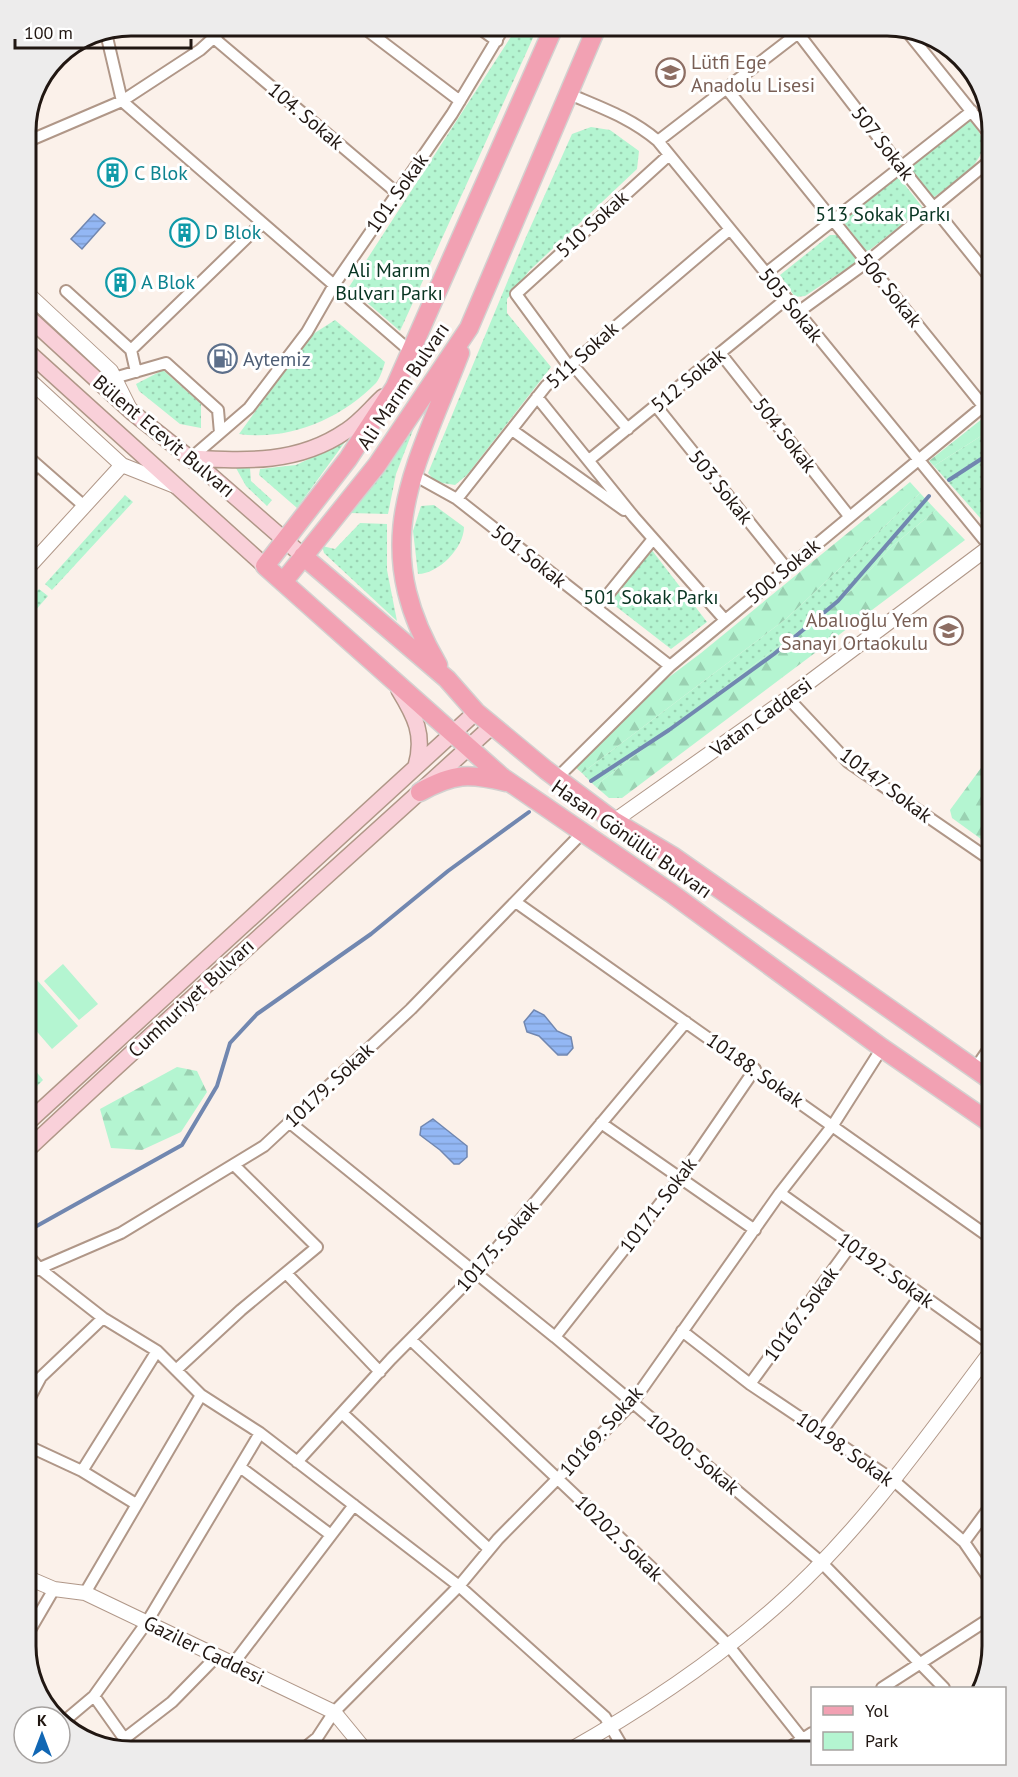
<svg xmlns="http://www.w3.org/2000/svg" width="1018" height="1777" viewBox="0 0 1018 1777" font-family="'PT Sans',sans-serif">
<style>
.green{fill:url(#green-dots)}
.forest{fill:url(#forest-firs)}
.pitch{fill:#b4f5d1}
.water{fill:url(#water-rules);stroke:#7187b0;stroke-width:1.5}
.lines{fill:none;stroke-linecap:round;stroke-linejoin:round}
.stream{stroke:#7187b0;stroke-width:4}
.minor-casing{stroke:#b09788;stroke-width:14}
.tertiary-casing{stroke:#b09788;stroke-width:16}
.secondary-casing{stroke:#b09788;stroke-width:18}
.primary-casing{stroke:#d3d1d0;stroke-width:21}
.minor{stroke:#fff;stroke-width:10}
.tertiary{stroke:#fff;stroke-width:14}
.secondary{stroke:#f9d0d9;stroke-width:15}
.primary{stroke:#f2a1b3;stroke-width:18}
.labels{text-anchor:middle;dominant-baseline:central;stroke-width:6;stroke-linejoin:round;paint-order:stroke}
.education-label{font-size:20px;fill:#785e54;stroke:#fff;text-anchor:start}
.street-label{font-size:20px;fill:#211712;stroke:#fff}
.culture-label{font-size:20px;fill:#0d838f;stroke:#fff;text-anchor:start}
.park-label{font-size:20px;fill:#073421;stroke:#fff}
.service-label{font-size:20px;fill:#4e5e75;stroke:#fff;text-anchor:start}
.rim{fill:none;stroke:#211712;stroke-width:3}
</style>
<defs>
<pattern id="green-dots" width="8" height="8" patternUnits="userSpaceOnUse" patternTransform="scale(1.5)"><rect width="8" height="8" fill="#b4f5d1"/><path d="M2 2h.1M6 6h.1" fill="none" stroke="#9ad1b2" stroke-width="1.8" stroke-linecap="round"/></pattern>
<pattern id="forest-firs" width="22" height="20" patternUnits="userSpaceOnUse" patternTransform="scale(1.5)"><rect width="22" height="20" fill="#b4f5d1"/><path d="M5 1l3.5 6h-7zM16 11l3.5 6h-7z" fill="#9ad1b2"/></pattern>
<pattern id="water-rules" width="6" height="5" patternUnits="userSpaceOnUse" patternTransform="scale(1.5)"><rect width="6" height="5" fill="#93b7f4"/><path d="M0 2.5h6" fill="none" stroke="#7e9dd0"/></pattern>
</defs>
<rect width="100%" height="100%" fill="#fbf1ea"/>
<path class="green" d="M 516,29 L 537,29 L 400,331 L 349,287 Z
M 969,120 C 1006,154 958,178 933,198 L 909,168 Z
M 591,127 L 610,130 L 639,151 L 637,169 L 529,271 L 507,299 L 507,313 L 551,367 L 467,475 L 455,485 L 436,482 L 428,473 L 526,237 L 572,134 Z
M 898,176 L 923,208 L 867,252 L 842,220 Z
M 830,235 L 837,235 L 856,259 L 855,263 L 805,296 L 795,297 L 780,275 Z
M 335,320 L 385,362 C 383,369 380,378 376,383 C 341,419 289,441 239,434 L 310,336 Z
M 163,370 L 201,404 L 201,428 L 180,424 L 139,391 L 136,384 Z
M 415,425 L 396,474 L 388,514 L 349,513 Z
M 992,429 L 992,528 L 990,529 L 934,466 Z
M 345,442 L 297,508 L 259,475 L 260,469 L 296,465 Z
M 236,468 L 250,468 L 251,481 L 272,500 L 267,506 L 246,486 Z
M 920,493 L 936,510 L 891,547 L 852,590 L 595,786 L 582,773 L 787,618 Z
M 125,495 L 133,502 L 52,590 L 45,584 Z
M 434,505 L 464,527 C 464,548 438,574 418,574 L 413,531 L 421,506 Z
M 360,523 L 387,524 L 387,570 L 397,621 L 324,553 L 322,546 L 335,549 Z
M 651,549 L 707,622 L 671,649 L 609,601 Z
M 39,589 L 48,596 L 26,621 L 26,604 Z
M 26,1059 L 43,1080 L 26,1097 Z"/>
<path class="forest" d="M 992,411 L 992,429 L 934,466 L 929,461 Z
M 910,482 L 920,493 L 787,618 L 582,773 L 575,767 L 636,702 L 701,653 Z
M 936,510 L 965,540 L 622,798 L 609,798 L 595,786 L 852,590 L 891,547 Z
M 992,753 L 992,847 L 952,818 L 950,810 Z
M 177,1067 L 197,1071 L 207,1092 L 181,1132 L 142,1150 L 111,1148 L 100,1109 Z"/>
<path class="pitch" d="M 63,964 L 98,1004 L 79,1020 L 44,981 Z
M 37,980 L 78,1026 L 52,1049 L 26,1019 L 26,990 Z"/>
<path class="water" d="M 94,214 L 105,223 L 82,249 L 71,239 Z
M 534,1010 L 544,1015 L 557,1031 L 571,1037 L 573,1048 L 567,1055 L 558,1055 L 539,1036 L 527,1032 L 524,1022 Z
M 433,1119 L 467,1146 L 467,1157 L 459,1164 L 454,1164 L 440,1150 L 420,1135 L 421,1127 Z"/>
<g class="lines">
<path class="stream" d="M 949,480 L 992,452
M 591,781 L 669,730 L 774,654 L 838,601 L 929,496
M 26,1232 L 182,1145 L 217,1086 L 230,1043 L 257,1014 L 371,934 L 448,871 L 529,812"/>
<defs>
<path id="minor" d="M 482,30 L 497,41
M 906,30 L 992,137
M 368,31 L 460,101
M 106,33 L 122,101 L 410,351
M 798,33 L 901,167 L 992,280
M 215,39 L 397,193
M 727,89 L 984,407
M 569,94 C 602,108 631,118 658,141 L 990,547
M 658,141 L 806,27
M 26,142 L 122,101 L 200,50 L 220,32
M 765,274 L 972,111
M 66,291 L 131,350 L 136,372
M 797,313 L 867,262 L 992,159
M 131,350 L 262,223
M 721,354 L 849,516
M 114,378 L 166,363 L 218,410 L 220,433
M 537,397 L 634,517 L 725,620
M 656,406 L 787,569
M 628,429 L 577,370 L 568,365 L 516,294 L 669,155
M 512,430 L 624,510
M 26,455 L 83,505
M 191,458 L 249,408 L 307,332 L 334,285 L 452,114 L 503,29
M 589,460 L 785,300
M 412,474 L 457,499 L 670,666
M 26,479 L 37,465
M 457,499 L 546,386 L 729,230
M 597,608 L 653,539
M 788,698 L 848,762 L 992,861
M 557,778 L 670,666 L 992,399
M 517,903 L 992,1239
M 975,1069 L 992,1044
M 289,1122 L 555,1337 L 821,1562 L 944,1688
M 601,1123 L 755,1230
M 780,1193 L 992,1345
M 26,1253 L 39,1268 L 103,1318 L 157,1351 L 201,1395 L 260,1433 L 459,1586 L 605,1717 L 625,1751
M 286,1273 L 380,1372
M 26,1274 L 121,1233 L 264,1146 L 411,1009 L 584,831
M 682,1331 L 750,1384 L 893,1480 L 964,1542 L 992,1583
M 555,1337 L 681,1177 L 755,1069
M 411,1340 L 653,1569 L 728,1645 L 812,1751
M 176,1370 L 241,1310 L 317,1247 L 234,1165
M 750,1384 L 851,1245
M 26,1405 L 41,1377 L 103,1318
M 342,1413 L 489,1549
M 821,1432 L 921,1295
M 26,1445 L 82,1471 L 136,1504
M 297,1462 L 391,1359 L 476,1273 L 686,1022
M 240,1467 L 331,1535
M 82,1471 L 157,1351
M 964,1542 L 992,1504
M 85,1593 L 201,1395
M 26,1637 L 54,1589
M 233,1664 L 354,1505
M 882,1688 L 992,1617
M 94,1696 L 133,1751
M 62,1723 L 94,1696 L 147,1622 L 260,1433
M 124,1739 L 172,1702 L 217,1656
M 301,1751 L 317,1738 L 334,1712 L 459,1586 L 498,1539 L 632,1403 L 780,1193 L 833,1125 L 882,1048
M 784,1751 L 812,1733"/>
<path id="tertiary" d="M 26,292 L 111,371 L 130,409
M 26,377 L 122,465 L 175,486
M 26,570 L 122,465
M 614,821 L 788,698 L 992,545
M 26,1577 L 54,1589 L 85,1593 L 334,1712 L 366,1751
M 568,1751 C 641,1710 710,1664 773,1609 C 858,1535 925,1439 992,1350"/>
<path id="secondary" d="M 26,315 L 133,413 L 201,467 L 303,556
M 26,350 L 265,566
M 191,458 C 246,461 298,464 346,431 C 360,422 371,408 383,397
M 399,690 C 415,716 425,735 416,766
M 26,1124 L 476,712
M 26,1151 C 179,1007 337,868 492,726"/>
<path id="primary" d="M 553,29 L 395,387 L 348,459 L 265,566 L 502,777 L 671,893 L 882,1048 L 992,1124
M 303,556 L 447,679 L 476,712 L 546,770 L 614,821 L 674,857 L 992,1081
M 283,582 L 377,465 L 469,328 L 596,29
M 438,665 C 366,543 415,470 460,353
M 420,792 C 454,773 469,773 506,782"/>
</defs>
<use href="#minor" class="minor-casing"/>
<use href="#tertiary" class="tertiary-casing"/>
<use href="#secondary" class="secondary-casing"/>
<use href="#primary" class="primary-casing"/>
<use href="#minor" class="minor"/>
<use href="#tertiary" class="tertiary"/>
<use href="#secondary" class="secondary"/>
<use href="#primary" class="primary"/>
</g>
<defs>
<symbol id="school-ring" viewBox="-11 -11 22 22"><circle r="9.5" fill="#fff" stroke="#8d6e63" stroke-width="1.5"/><path d="M0-5L7-2L0 1L-7-2ZM-4 1L0 2.5L4 1V4Q0 6-4 4Z" fill="#8d6e63"/></symbol>
<symbol id="building-ring" viewBox="-11 -11 22 22"><circle r="9.5" fill="#fff" stroke="#0f9aa8" stroke-width="1.5"/><path d="M-4-6H4V6H1V3H-1V6H-4ZM-2.5-4.3h1.7v1.8h-1.7ZM.8-4.3h1.7v1.8H.8ZM-2.5-1h1.7V.8h-1.7ZM.8-1h1.7V.8H.8Z" fill="#0f9aa8"/></symbol>
<symbol id="fuel-ring" viewBox="-11 -11 22 22"><circle r="9.5" fill="#fff" stroke="#5c6f8a" stroke-width="1.5"/><path d="M-5.5-6h7V0h2V4h1.3V-2.5L3-4.5l.8-.8L6-3V5H2.5V1h-1V6h-7ZM-4.2-4.7v3.2H.2V-4.7Z" fill="#5c6f8a"/></symbol>
</defs>
<g fill-rule="evenodd">
<use href="#school-ring" x="654" y="56" width="33" height="33"/>
<use href="#building-ring" x="96" y="156" width="33" height="33"/>
<use href="#building-ring" x="168" y="216" width="33" height="33"/>
<use href="#building-ring" x="104" y="266" width="33" height="33"/>
<use href="#fuel-ring" x="206" y="342" width="33" height="33"/>
<use href="#school-ring" x="932" y="614" width="33" height="33"/>
</g>
<g class="labels">
<g class="education-label">
<text x="691" y="62">Lütfi Ege<tspan x="691" dy="23">Anadolu Lisesi</tspan></text>
<text x="928" y="620" text-anchor="end">Abalıoğlu Yem<tspan x="928" dy="23">Sanayi Ortaokulu</tspan></text>
</g>
<g class="street-label">
<text transform="translate(306 116) rotate(40)">104. Sokak</text>
<text transform="translate(883 143) rotate(52)">507 Sokak</text>
<text transform="translate(397 193) rotate(-55)">101. Sokak</text>
<text transform="translate(592 224) rotate(-42)">510 Sokak</text>
<text transform="translate(890 290) rotate(51)">506 Sokak</text>
<text transform="translate(791 305) rotate(51)">505 Sokak</text>
<text transform="translate(582 355) rotate(-42)">511 Sokak</text>
<text transform="translate(688 380) rotate(-39)">512 Sokak</text>
<text transform="translate(403 386) rotate(-56)">Ali Marım Bulvarı</text>
<text transform="translate(785 435) rotate(52)">504 Sokak</text>
<text transform="translate(164 436) rotate(40)">Bülent Ecevit Bulvarı</text>
<text transform="translate(721 487) rotate(51)">503 Sokak</text>
<text transform="translate(529 556) rotate(38)">501 Sokak</text>
<text transform="translate(783 571) rotate(-40)">500 Sokak</text>
<text transform="translate(761 717) rotate(-36)">Vatan Caddesi</text>
<text transform="translate(886 785) rotate(37)">10147 Sokak</text>
<text transform="translate(632 839) rotate(35)">Hasan Gönüllü Bulvarı</text>
<text transform="translate(191 998) rotate(-43)">Cumhuriyet Bulvarı</text>
<text transform="translate(755 1070) rotate(35)">10188. Sokak</text>
<text transform="translate(329 1085) rotate(-43)">10179. Sokak</text>
<text transform="translate(658 1205) rotate(-53)">10171. Sokak</text>
<text transform="translate(497 1246) rotate(-49)">10175. Sokak</text>
<text transform="translate(886 1270) rotate(36)">10192. Sokak</text>
<text transform="translate(801 1314) rotate(-54)">10167. Sokak</text>
<text transform="translate(601 1431) rotate(-48)">10169. Sokak</text>
<text transform="translate(845 1449) rotate(35)">10198. Sokak</text>
<text transform="translate(693 1454) rotate(40)">10200. Sokak</text>
<text transform="translate(619 1538) rotate(44)">10202. Sokak</text>
<text transform="translate(204 1650) rotate(26)">Gaziler Caddesi</text>
</g>
<g class="culture-label">
<text x="134" y="173">C Blok</text>
<text x="205" y="232">D Blok</text>
<text x="141" y="282">A Blok</text>
</g>
<g class="park-label">
<text x="883" y="214">513 Sokak Parkı</text>
<text x="389" y="270">Ali Marım<tspan x="389" dy="23">Bulvarı Parkı</tspan></text>
<text x="651" y="597">501 Sokak Parkı</text>
</g>
<g class="service-label">
<text x="243" y="359">Aytemiz</text>
</g>
</g>
<path d="M0 0H1018V1777H0ZM131 36H887A95 95 0 0 1 982 131V1646A95 95 0 0 1 887 1741H131A95 95 0 0 1 36 1646V131A95 95 0 0 1 131 36Z" fill="#edecec" fill-rule="evenodd"/>
<path class="rim" d="M131 36H887A95 95 0 0 1 982 131V1646A95 95 0 0 1 887 1741H131A95 95 0 0 1 36 1646V131A95 95 0 0 1 131 36Z"/>
<rect x="811" y="1687" width="195" height="78" fill="#ffffff" stroke="#a6a2a0" stroke-width="1.5"/>
<rect x="823" y="1706" width="30" height="9" fill="#f2a1b3" stroke="#a6a2a0" stroke-width="1.5"/>
<text x="865" y="1717" font-size="18" fill="#211712">Yol</text>
<rect x="823" y="1732" width="30" height="18" fill="#b4f5d1" stroke="#a6a2a0" stroke-width="1.5"/>
<text x="865" y="1747" font-size="18" fill="#211712">Park</text>
<g transform="translate(42 1735)"><circle r="28" fill="#ffffff" stroke="#a6a2a0" stroke-width="1.5"/>
<path d="M0-4.5L10 22L0 15L-10 22Z" fill="#1167b4"/>
<text y="-9" font-size="16" font-weight="bold" text-anchor="middle" fill="#211712">K</text>
</g>
<path d="M15 39v9h176v-9" fill="none" stroke="#211712" stroke-width="3"/>
<text x="24" y="39" font-size="18" fill="#211712" stroke="#ffffff" stroke-width="4.5" paint-order="stroke">100 m</text>
</svg>
